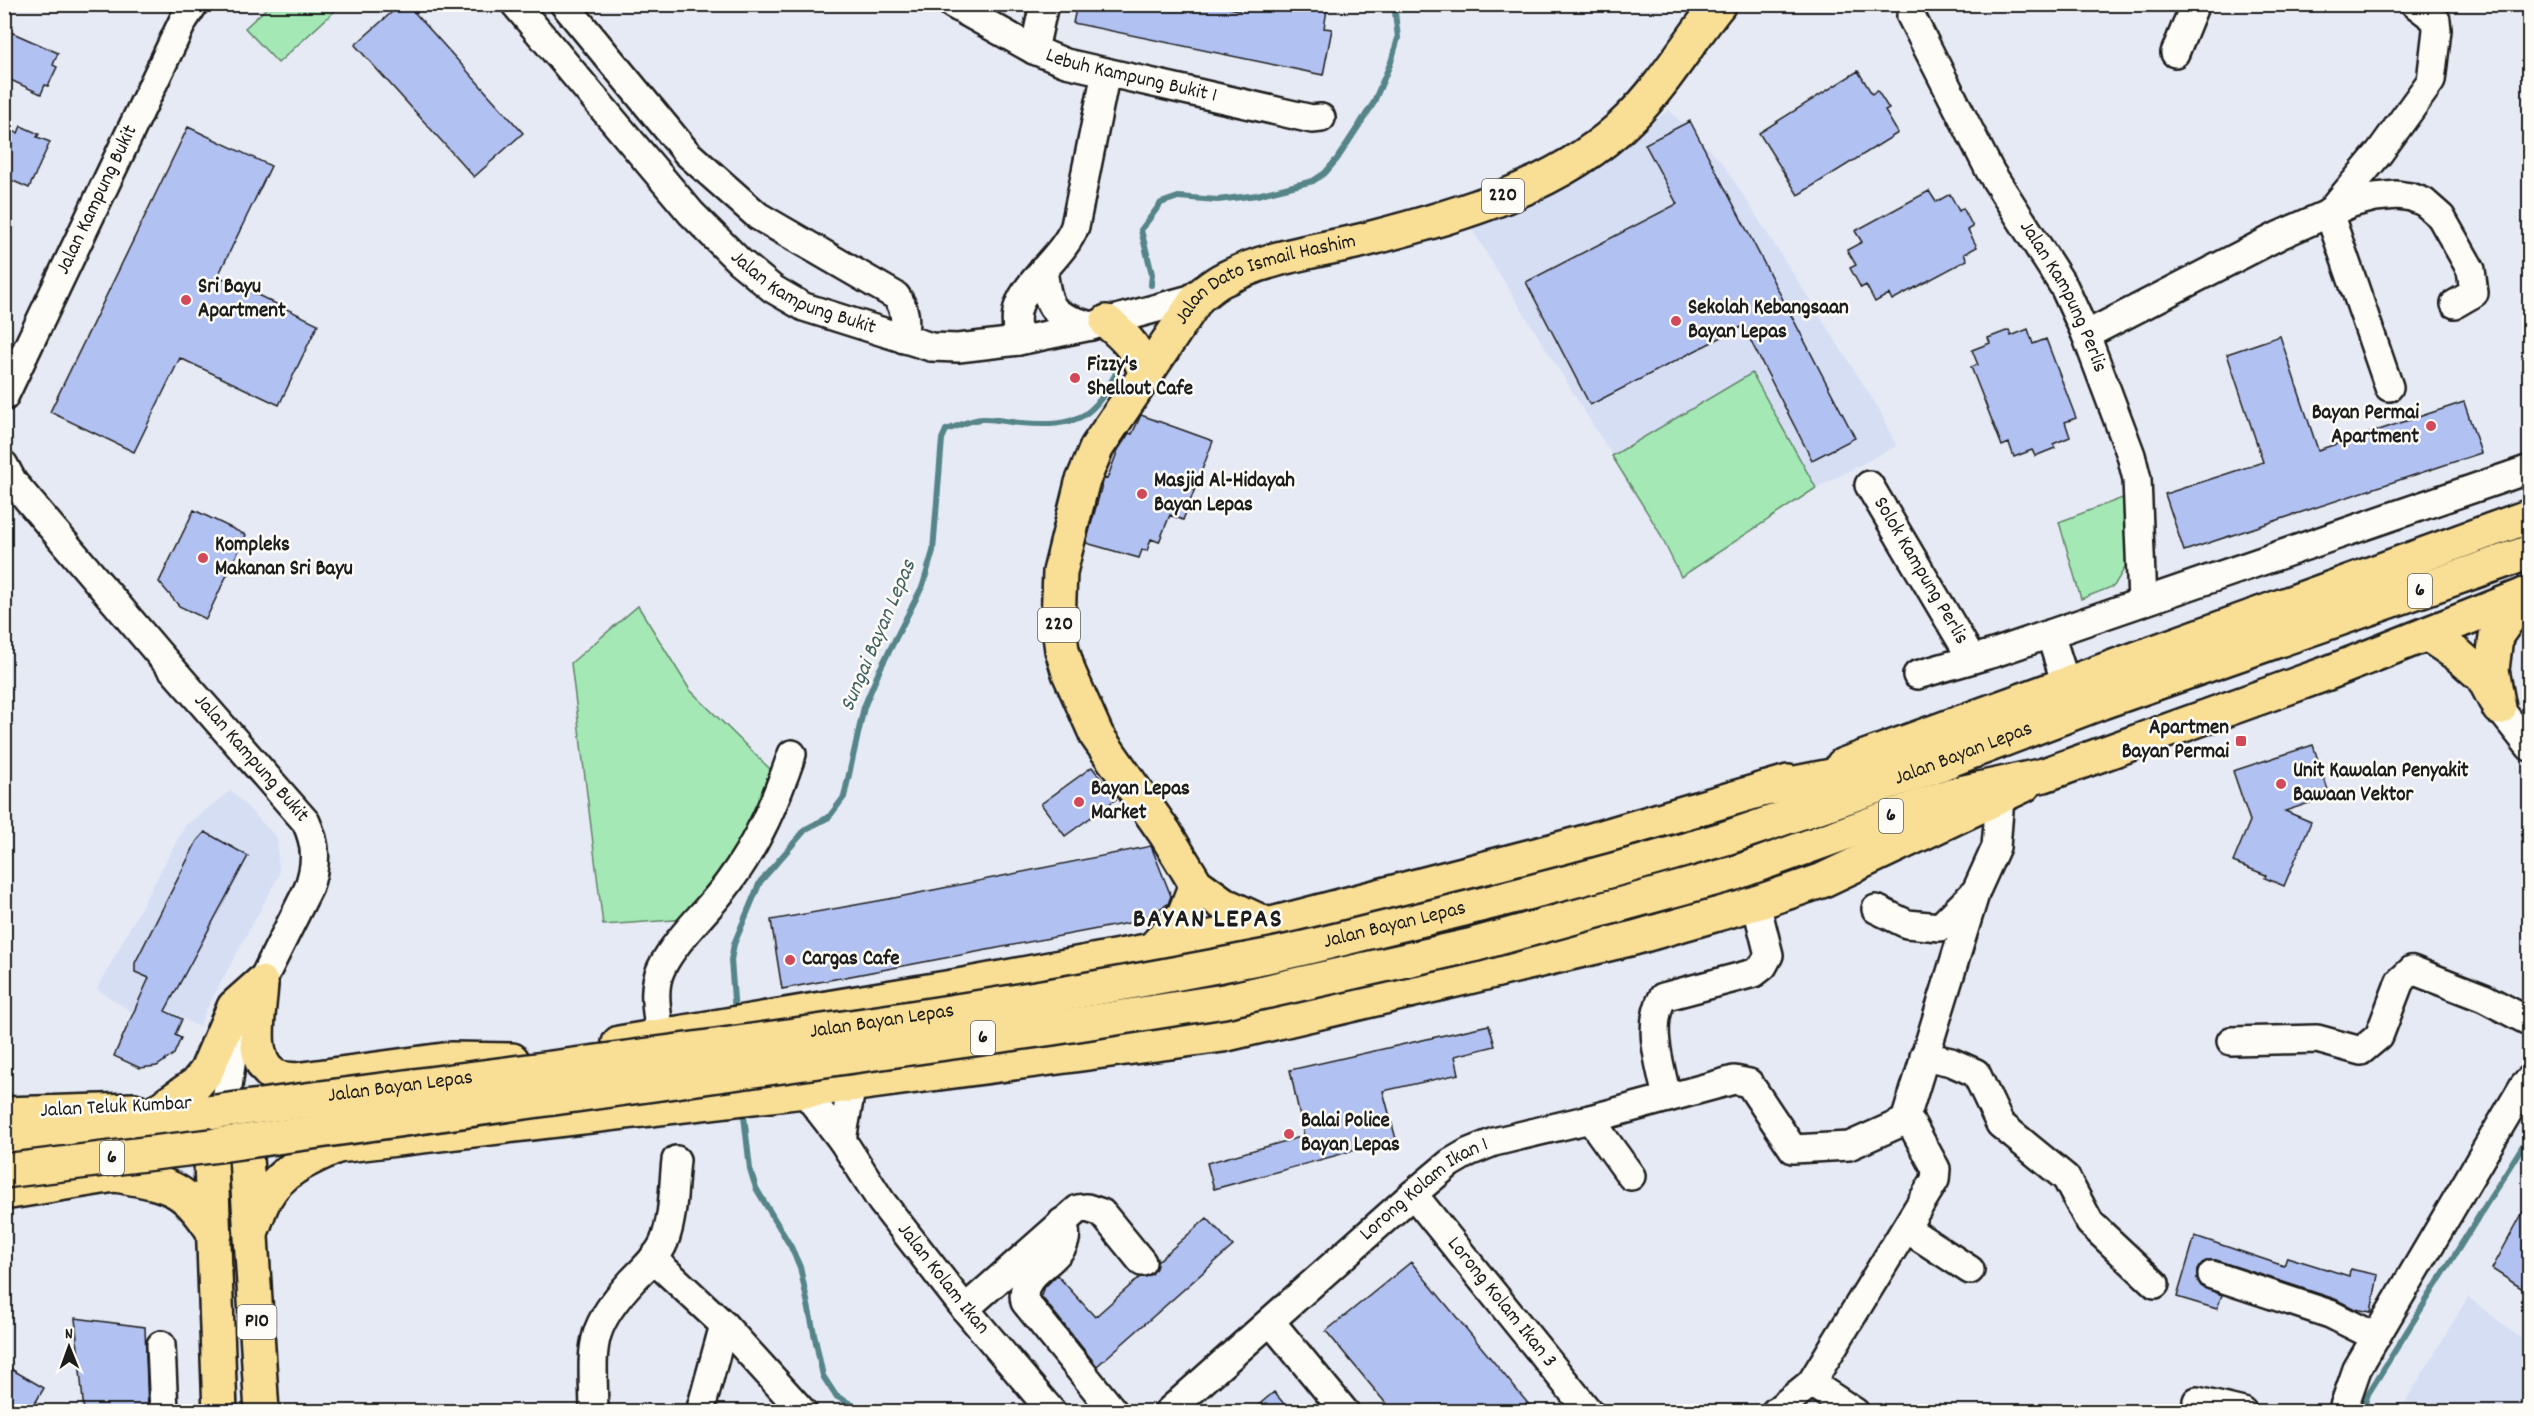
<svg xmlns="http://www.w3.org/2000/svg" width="2534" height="1416" viewBox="0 0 2534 1416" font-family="Dekko,sans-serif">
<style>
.built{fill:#d6def4}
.green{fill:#a4e9b5;stroke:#608268;stroke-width:1.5}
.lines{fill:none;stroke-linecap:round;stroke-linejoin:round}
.stream{stroke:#548489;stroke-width:6}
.building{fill:#b1c1f1;stroke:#1c1c1c;stroke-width:1.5}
.minor-casing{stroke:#1c1c1c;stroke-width:32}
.major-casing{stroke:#1c1c1c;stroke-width:38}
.highway-casing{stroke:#1c1c1c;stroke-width:38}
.minor{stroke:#fdfcf7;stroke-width:27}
.major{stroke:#f9df96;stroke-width:33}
.highway{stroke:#f9df96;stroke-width:33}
.highway-bridge-casing{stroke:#1c1c1c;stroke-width:38;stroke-linecap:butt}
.highway-bridge{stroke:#f9df96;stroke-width:33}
.poi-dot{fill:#d1495b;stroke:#fdfcf7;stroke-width:2}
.labels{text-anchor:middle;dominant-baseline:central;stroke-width:5;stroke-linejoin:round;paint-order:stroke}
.shield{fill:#fdfcf7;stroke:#605f5e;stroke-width:1.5}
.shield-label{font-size:20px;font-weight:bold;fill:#1c1c1c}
.street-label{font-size:21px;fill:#1c1c1c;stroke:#fdfcf7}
.poi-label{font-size:21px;font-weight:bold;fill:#1c1c1c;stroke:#fdfcf7;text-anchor:start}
.water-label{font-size:22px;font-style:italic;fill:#416164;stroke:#fdfcf7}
.district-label{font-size:27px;font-weight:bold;letter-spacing:1.5px;fill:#1c1c1c;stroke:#fdfcf7}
</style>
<rect width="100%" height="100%" fill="#e6eaf5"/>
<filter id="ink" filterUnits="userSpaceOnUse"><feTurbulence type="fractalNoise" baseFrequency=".0167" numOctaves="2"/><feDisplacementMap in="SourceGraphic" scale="12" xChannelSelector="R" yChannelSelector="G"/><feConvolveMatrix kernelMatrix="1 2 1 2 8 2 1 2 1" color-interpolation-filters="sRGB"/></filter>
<g filter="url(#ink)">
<path class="built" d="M 1669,110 L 1722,162 L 1879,409 L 1896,446 L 1805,494 L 1681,577 L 1657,528 L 1466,220 L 1599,162 Z
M 231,790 L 277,838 L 279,875 L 205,1012 L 199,1027 L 143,996 L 133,1013 L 97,989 L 185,826 Z
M 2468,1297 L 2529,1345 L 2529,1411 L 2400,1411 Z"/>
<path class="green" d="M 336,5 L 339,7 L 278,63 L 245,28 L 270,5 Z
M 1752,373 L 1816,488 L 1681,577 L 1657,528 L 1612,456 Z
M 2125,497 L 2127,564 L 2114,586 L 2081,599 L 2059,522 Z
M 638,606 L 690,690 L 775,774 L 767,804 L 688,919 L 603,925 L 571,663 Z"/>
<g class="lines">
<path class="stream" d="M 1151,285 L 1152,274 L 1141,230 L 1161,203 L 1178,197 L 1218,200 L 1257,195 L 1313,181 L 1325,173 L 1337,159 L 1373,104 L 1391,62 L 1398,38 L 1394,4
M 735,1013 L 731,960 L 734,944 L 760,882 L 806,829 L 829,817 L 844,797 L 864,707 L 880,669 L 923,585 L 933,551 L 942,439 L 946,430 C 957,427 971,419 982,419 C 994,418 1007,422 1020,423 C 1078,427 1093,420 1119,367
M 743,1107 L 750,1169 L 756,1188 L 791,1247 L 800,1267 L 823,1376 L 836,1396 L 865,1412
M 2362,1412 L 2368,1394 L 2530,1134"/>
</g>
<path class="building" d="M 401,4 L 407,4 L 523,133 L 474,177 L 355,45 Z
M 1077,4 L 1211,4 L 1239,10 L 1240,4 L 1328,4 L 1324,28 L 1332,29 L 1323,75 L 1073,23 Z
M 4,29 L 58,53 L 53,65 L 57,67 L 48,86 L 45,85 L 41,94 L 4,77 Z
M 1858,71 L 1872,94 L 1877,90 L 1889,109 L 1885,111 L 1898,133 L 1798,195 L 1759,133 Z
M 1690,121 L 1855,438 L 1812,460 L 1743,326 L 1590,405 L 1526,282 L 1677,204 L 1645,144 Z
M 21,126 L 39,134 L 37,137 L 50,142 L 29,188 L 4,177 L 4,141 L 9,130 L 18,133 Z
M 188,127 L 271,166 L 218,276 L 318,324 L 279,405 L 180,358 L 134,452 L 50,412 Z
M 1929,191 L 1936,202 L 1950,194 L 1959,211 L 1963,208 L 1973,227 L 1968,230 L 1977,247 L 1964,254 L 1967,260 L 1892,300 L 1889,294 L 1875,302 L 1866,285 L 1861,288 L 1850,268 L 1856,265 L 1847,250 L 1862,242 L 1855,231 Z
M 2028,329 L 2033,344 L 2046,339 L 2076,418 L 2065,422 L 2070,437 L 2053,444 L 2055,448 L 2035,456 L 2032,450 L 2014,457 L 2009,443 L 2002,446 L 1984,400 L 1971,367 L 1978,365 L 1972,350 L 1990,343 L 1988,338 L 2009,330 L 2011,336 Z
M 2280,336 L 2318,450 L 2464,402 L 2481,453 L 2184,551 L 2165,494 L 2263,462 L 2227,354 Z
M 1141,415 L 1213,441 L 1183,520 L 1170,515 L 1159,542 L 1151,539 L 1147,551 L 1142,550 L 1139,558 L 1086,543 L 1104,478 L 1107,479 L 1118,450 L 1129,433 L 1132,434 Z
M 194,510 L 246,535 L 206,619 L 179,606 L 159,582 Z
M 2313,745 L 2330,796 L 2285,811 L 2311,822 L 2284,886 L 2265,878 L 2266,875 L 2233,862 L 2250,821 L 2233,771 Z
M 1092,767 L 1116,799 L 1065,836 L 1041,804 Z
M 205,832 L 248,856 L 165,1011 L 182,1019 L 175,1035 L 181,1038 L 174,1054 L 157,1066 L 140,1068 L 114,1056 L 149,978 L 135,972 L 135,963 L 197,841 Z
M 1151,846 L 1171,896 L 1168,904 L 1139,921 L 782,989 L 771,920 L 889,899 Z
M 1489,1025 L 1495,1046 L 1455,1056 L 1459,1074 L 1383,1091 L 1396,1139 L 1214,1189 L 1207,1163 L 1304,1136 L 1290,1070 Z
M 2529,1201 L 2529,1293 L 2492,1269 Z
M 1207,1218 L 1233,1246 L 1097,1366 L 1041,1296 L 1043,1289 L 1057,1275 L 1095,1317 L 1140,1277 L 1152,1274 L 1157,1262 Z
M 2195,1236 L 2284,1266 L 2287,1257 L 2349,1276 L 2350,1269 L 2378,1275 L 2371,1312 L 2355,1309 L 2335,1299 L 2216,1260 L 2209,1260 L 2202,1263 L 2197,1270 L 2197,1278 L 2201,1286 L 2222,1295 L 2217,1309 L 2177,1297 Z
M 1411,1262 L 1535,1412 L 1393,1412 L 1326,1331 Z
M 75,1318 L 145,1327 L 148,1412 L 84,1412 Z
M 4,1365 L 44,1388 L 30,1412 L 4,1412 Z
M 1274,1392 L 1291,1412 L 1250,1412 Z"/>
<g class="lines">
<defs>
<g id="minor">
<path id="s1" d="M 515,4 L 691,213 L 739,261 L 773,289 L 804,307 L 931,347 L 958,348 L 1018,341 L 1091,326 L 1198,297"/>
<path d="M 564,4 L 687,153 L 758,216 L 896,296 C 907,310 905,322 904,339"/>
<path id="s2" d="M 952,4 L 1034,50 L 1066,63 L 1312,119 L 1321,118"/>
<path id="s3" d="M 1911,16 L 1990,171 L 2064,287 L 2086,335 L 2131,455 L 2137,479 L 2142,602"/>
<path d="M 1034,50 L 1044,4"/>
<path d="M 2175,53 L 2195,4"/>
<path d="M 1043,270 C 1049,312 1051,314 1091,326"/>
<path d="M 2086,335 L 2280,235 L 2352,203 L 2375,197 L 2397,195 L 2411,197 L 2424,202 L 2441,217 L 2471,270 L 2474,293 L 2455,304"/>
<path d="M 1018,341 C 1017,332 1015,321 1017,312 C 1021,285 1065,255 1075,226 L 1106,72"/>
<path d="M 2389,387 L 2329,213 L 2379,153 L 2431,81 L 2437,30 L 2436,20 L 2415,4"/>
<path id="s4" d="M 4,397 L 183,21 L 194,4"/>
<path id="s5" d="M 4,465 L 13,482 L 159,654 L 306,822 C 317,846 317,864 308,889 L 261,983 L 247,1004 L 235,1036 L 226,1101"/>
<path id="s6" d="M 1869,485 L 1972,659"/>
<path d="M 2050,634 L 2066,684"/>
<path d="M 1917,675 L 1994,653 L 2530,469"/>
<path d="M 2499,708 L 2530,747"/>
<path d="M 1876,909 L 1907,924 L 1940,927 L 1974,893"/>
<path d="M 660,1037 C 658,1015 651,990 661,969 C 676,938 709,910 729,882 C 758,843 776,800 792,754"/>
<path d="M 2231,1041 L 2317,1039 L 2361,1051 L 2379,1036 L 2400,981 L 2412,970 L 2484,998 L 2530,1022"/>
<path d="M 1924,1056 L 1951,1062 L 1976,1073 L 2000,1124 L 2066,1178 L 2090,1223 L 2155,1284"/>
<path id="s7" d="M 804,1091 L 842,1140 L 881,1201 L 965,1309 L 1052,1412"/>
<path d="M 1667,1098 C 1661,1066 1646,1027 1663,997 L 1754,973 L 1763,966 L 1769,955 L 1756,903"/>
<path d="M 1590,1119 L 1631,1176"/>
<path d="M 1905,1121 L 1976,891 L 1996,847 L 2000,798"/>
<path d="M 842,1140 L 852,1084"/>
<path id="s8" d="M 1413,1194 L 1589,1412"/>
<path d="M 1062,1222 C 1081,1260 1016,1266 1025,1302 L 1114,1412"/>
<path d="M 1907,1229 L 1970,1270"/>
<path d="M 654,1257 L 665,1270 L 724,1325 L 803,1412"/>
<path d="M 2212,1275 L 2330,1314 L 2376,1337"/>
<path d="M 965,1309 L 1078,1209 L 1087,1208 L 1102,1213 L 1142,1262"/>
<path d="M 1271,1322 L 1345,1412"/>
<path d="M 161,1345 L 164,1412"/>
<path d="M 1811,1383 L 1855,1412"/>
<path d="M 2197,1401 L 2243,1412"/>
<path d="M 594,1412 C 593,1347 586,1331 632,1281 C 643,1269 658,1257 664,1242 C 674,1217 673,1186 676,1160"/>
<path d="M 700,1412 L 724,1325"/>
<path id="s9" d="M 1168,1412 L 1413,1194 L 1450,1163 L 1469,1152 L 1494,1142 L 1590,1119 L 1734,1080 L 1749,1083 L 1793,1149 L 1849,1146 L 1905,1121"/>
<path d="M 1775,1412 L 1811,1383 L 1935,1180 L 1936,1169 L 1912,1125 L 1905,1121"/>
<path d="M 2342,1412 L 2357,1369 L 2524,1085 L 2530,1079"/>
</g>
<g id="major">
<path d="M 1107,322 C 1127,338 1139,351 1146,376"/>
<path d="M 1843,765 L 2530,516"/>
<path id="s10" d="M 1268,925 L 1225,905 L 1196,884 L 1165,833 L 1097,736 L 1069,673 L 1062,650 L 1058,621 L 1060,572 L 1082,483 L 1097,447 L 1198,297 C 1207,291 1215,283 1224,279 C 1267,257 1317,251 1364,240 C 1454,217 1562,187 1629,119 C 1664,85 1688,42 1719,4"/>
<path d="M 1152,950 L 1184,915 L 1196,884"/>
<path d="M 261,983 C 260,1009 248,1057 272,1074 C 278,1079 288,1079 295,1080 L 451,1059 L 512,1060"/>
<path d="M 619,1043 L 958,986 L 1152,950 L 1268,925 L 1578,844 L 1788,782"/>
<path d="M 160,1109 L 196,1084 L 206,1072 L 234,1007 L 261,983"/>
<path d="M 4,1114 L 134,1110"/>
<path d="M 312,1149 L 804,1091 L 1223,1035 L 1634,938 L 1756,903 L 1821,881 L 2024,785"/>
<path d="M 4,1193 L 145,1170"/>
</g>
<g id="highway">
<path d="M 2427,634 L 2458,655 L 2483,677 L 2495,700"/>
<path d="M 2499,708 L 2492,670 L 2496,636 L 2525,595"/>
<path d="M 1760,790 L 1882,766"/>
<path id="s11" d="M 1726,838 L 1905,777 L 2102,702 L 2530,552"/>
<path d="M 1735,873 L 1951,795 L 2044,775 L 2328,673 L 2530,593"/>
<path d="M 234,1116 L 246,1157 L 262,1412"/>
<path d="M 218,1119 L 211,1161 L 220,1412"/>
<path d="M 4,1138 L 216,1112"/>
<path d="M 116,1175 C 171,1185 184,1186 215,1234"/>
<path d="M 252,1230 C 257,1219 260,1205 267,1195 C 283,1168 312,1158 339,1145"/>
</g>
</defs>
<use href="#minor" class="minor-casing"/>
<use href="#major" class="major-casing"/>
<use href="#highway" class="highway-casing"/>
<use href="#minor" class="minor"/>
<use href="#major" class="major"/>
<use href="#highway" class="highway"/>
<defs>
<g id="highway-bridge">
<path id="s12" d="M 216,1112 C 565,1065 917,1026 1262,957 C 1305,949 1348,937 1390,927 C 1503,900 1615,871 1726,838"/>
<path d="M 4,1171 L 219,1145 L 1053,1028 L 1224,1001 L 1473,945 L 1735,873"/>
</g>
</defs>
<use href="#highway-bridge" class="highway-bridge-casing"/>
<use href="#highway-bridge" class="highway-bridge"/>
</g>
</g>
<g class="poi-dot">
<circle cx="186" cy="300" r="6"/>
<circle cx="1676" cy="321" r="6"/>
<circle cx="1075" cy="378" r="6"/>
<circle cx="2431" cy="426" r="6"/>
<circle cx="1142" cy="494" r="6"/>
<circle cx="203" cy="558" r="6"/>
<rect x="2235" y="735" width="12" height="12" rx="3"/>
<circle cx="2281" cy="784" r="6"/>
<circle cx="1079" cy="802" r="6"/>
<circle cx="790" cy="960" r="6"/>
<circle cx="1289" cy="1134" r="6"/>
</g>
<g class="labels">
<g class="shield">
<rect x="1482" y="179" width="42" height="34" rx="4.5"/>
<rect x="2408" y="574" width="24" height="34" rx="4.5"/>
<rect x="1038" y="608" width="42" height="34" rx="4.5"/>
<rect x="1879" y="799" width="24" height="34" rx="4.5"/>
<rect x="971" y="1021" width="24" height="34" rx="4.5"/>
<rect x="100" y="1141" width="24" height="34" rx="4.5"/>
<rect x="237.5" y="1305" width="39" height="34" rx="4.5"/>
</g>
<g class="shield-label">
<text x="1503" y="196">220</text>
<text x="2420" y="591">6</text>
<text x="1059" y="625">220</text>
<text x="1891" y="816">6</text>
<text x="983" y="1038">6</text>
<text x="112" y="1158">6</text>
<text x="257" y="1322">P10</text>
</g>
<g class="street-label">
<text stroke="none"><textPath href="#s2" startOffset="195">Lebuh Kampung Bukit 1</textPath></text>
<text stroke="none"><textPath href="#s4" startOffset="218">Jalan Kampung Bukit</textPath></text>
<text stroke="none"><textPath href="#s10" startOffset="813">Jalan Dato Ismail Hashim</textPath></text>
<text stroke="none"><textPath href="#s1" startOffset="414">Jalan Kampung Bukit</textPath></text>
<text stroke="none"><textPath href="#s3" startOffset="320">Jalan Kampung Perlis</textPath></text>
<text stroke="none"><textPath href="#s6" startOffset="100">Solok Kampung Perlis</textPath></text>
<text stroke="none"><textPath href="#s11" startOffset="252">Jalan Bayan Lepas</textPath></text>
<text stroke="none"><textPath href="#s5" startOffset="384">Jalan Kampung Bukit</textPath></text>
<text stroke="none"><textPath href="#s12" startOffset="1194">Jalan Bayan Lepas</textPath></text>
<text stroke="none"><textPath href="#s12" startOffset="672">Jalan Bayan Lepas</textPath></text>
<text stroke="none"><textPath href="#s12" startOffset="186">Jalan Bayan Lepas</textPath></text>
<text transform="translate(116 1108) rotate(-3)">Jalan Teluk Kumbar</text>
<text stroke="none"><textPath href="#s9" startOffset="340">Lorong Kolam Ikan 1</textPath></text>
<text stroke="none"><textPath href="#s7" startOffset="234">Jalan Kolam Ikan</textPath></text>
<text stroke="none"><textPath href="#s8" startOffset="140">Lorong Kolam Ikan 3</textPath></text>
</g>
<g class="poi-label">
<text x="198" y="288">Sri Bayu<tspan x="198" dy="24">Apartment</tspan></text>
<text x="1688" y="309">Sekolah Kebangsaan<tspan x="1688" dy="24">Bayan Lepas</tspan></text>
<text x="1087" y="366">Fizzy's<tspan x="1087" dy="24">Shellout Cafe</tspan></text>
<text x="2419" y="414" text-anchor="end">Bayan Permai<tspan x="2419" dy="24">Apartment</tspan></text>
<text x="1154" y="482">Masjid Al-Hidayah<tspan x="1154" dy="24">Bayan Lepas</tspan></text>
<text x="215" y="546">Kompleks<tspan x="215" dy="24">Makanan Sri Bayu</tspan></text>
<text x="2229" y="729" text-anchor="end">Apartmen<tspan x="2229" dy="24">Bayan Permai</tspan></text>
<text x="2293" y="772">Unit Kawalan Penyakit<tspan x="2293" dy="24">Bawaan Vektor</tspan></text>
<text x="1091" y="790">Bayan Lepas<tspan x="1091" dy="24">Market</tspan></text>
<text x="802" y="960">Cargas Cafe</text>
<text x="1301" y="1122">Balai Police<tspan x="1301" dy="24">Bayan Lepas</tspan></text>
</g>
<g class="water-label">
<text transform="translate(879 636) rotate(-67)">Sungai Bayan Lepas</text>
</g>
<g class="district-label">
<text x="1208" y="920">BAYAN LEPAS</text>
</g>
</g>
<rect width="2534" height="1416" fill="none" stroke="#fdfcf7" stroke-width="24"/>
<rect x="12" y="12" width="2510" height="1392" fill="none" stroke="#1c1c1c" stroke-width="2" filter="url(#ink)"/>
<g transform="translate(69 1347) rotate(359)" stroke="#fdfcf7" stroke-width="4.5" paint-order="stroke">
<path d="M0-4.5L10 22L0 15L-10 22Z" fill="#1c1c1c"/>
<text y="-9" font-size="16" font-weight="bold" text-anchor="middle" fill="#1c1c1c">N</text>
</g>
</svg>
